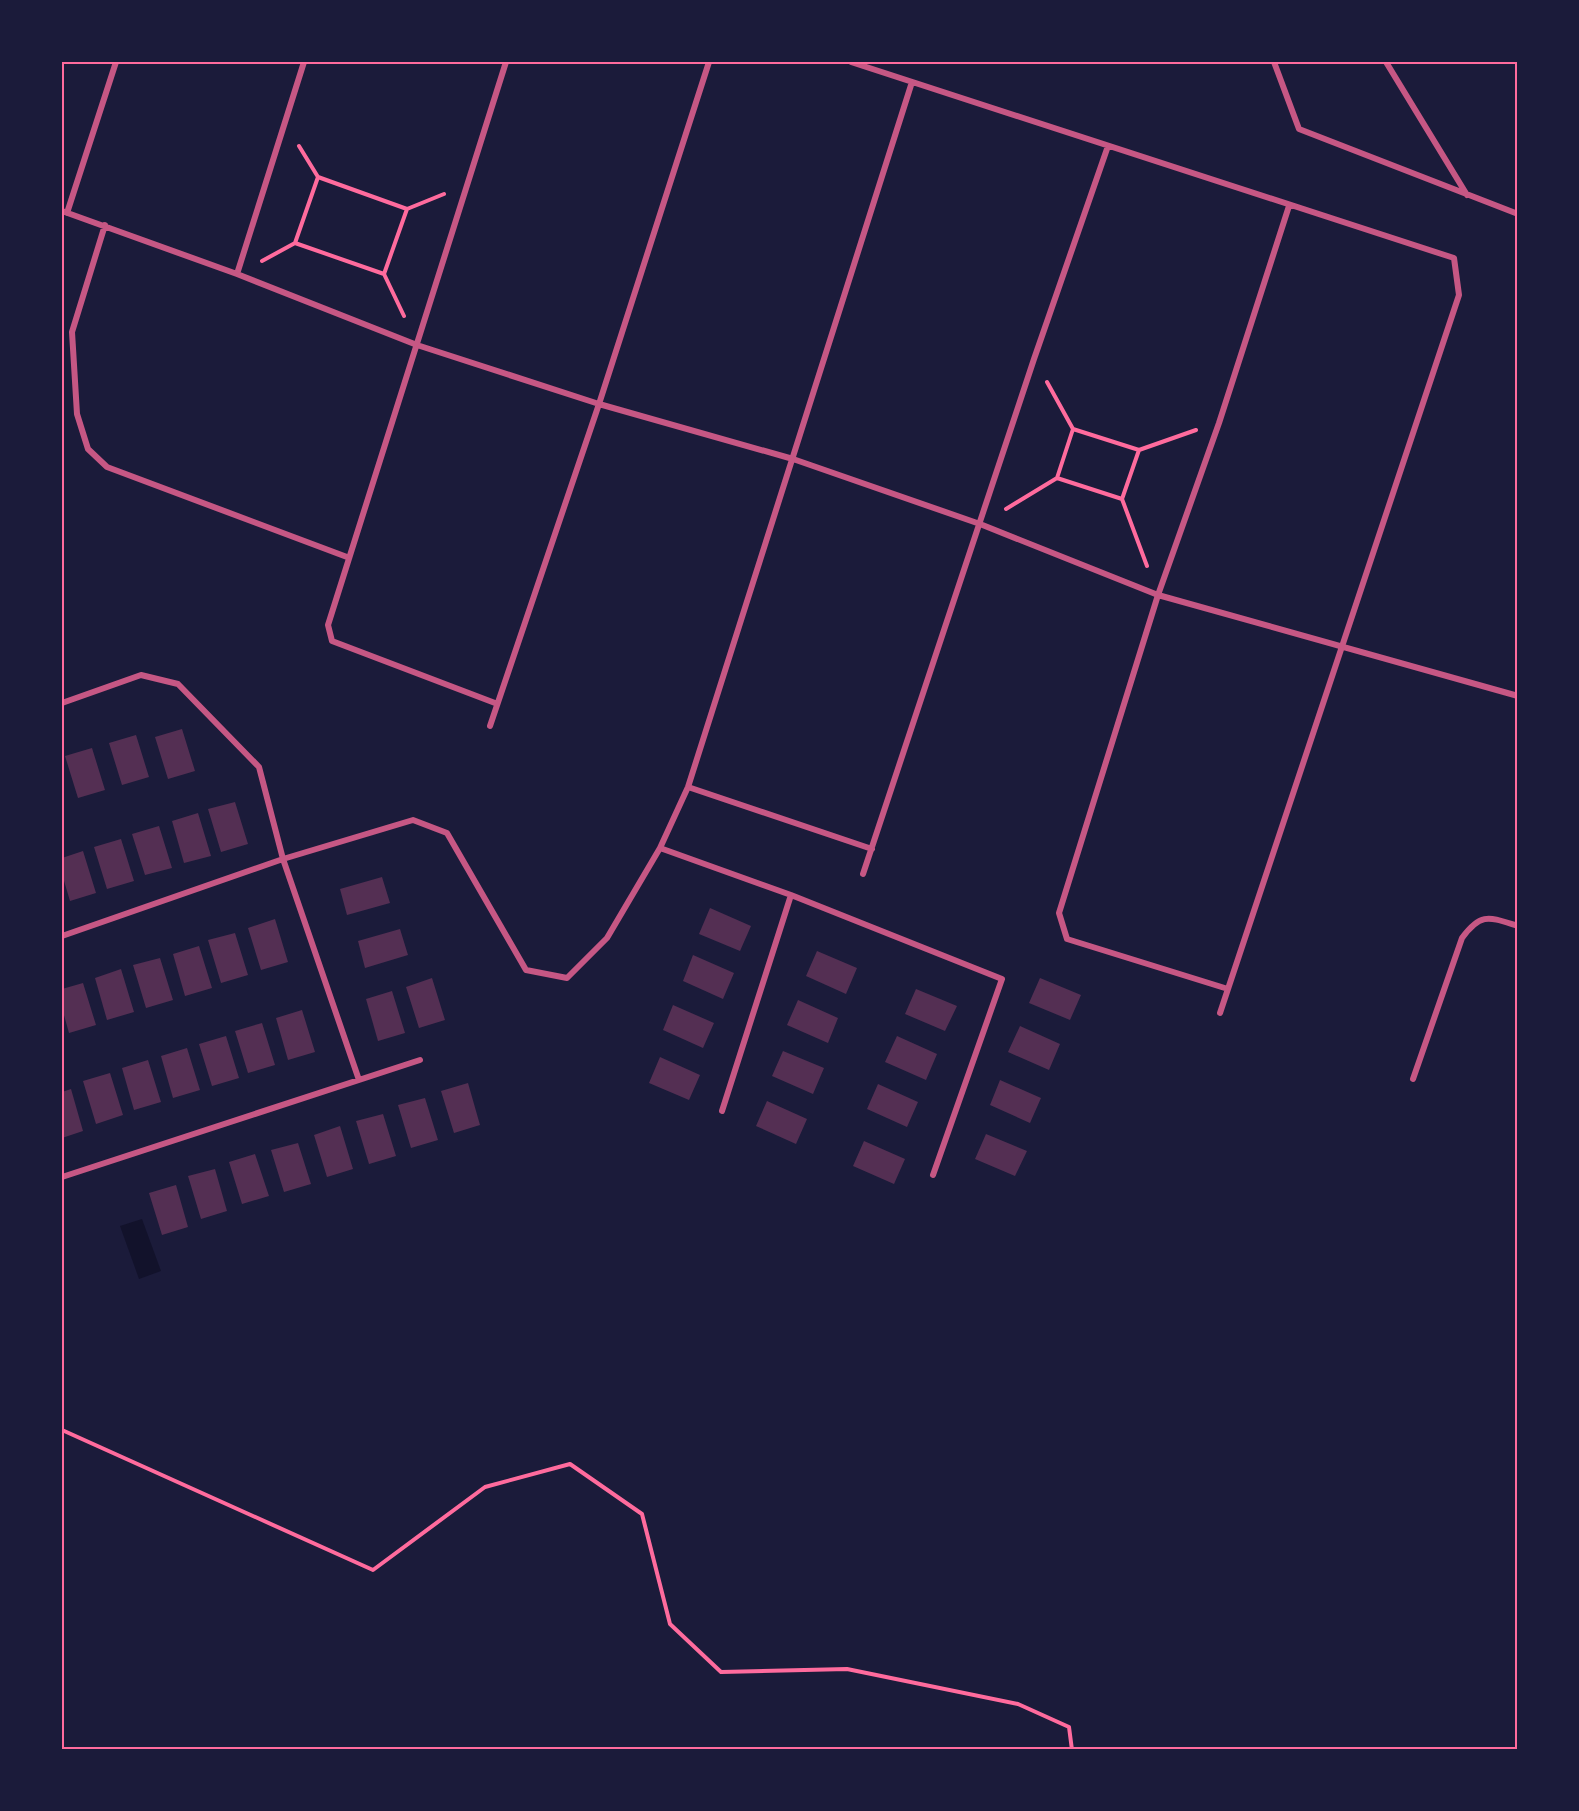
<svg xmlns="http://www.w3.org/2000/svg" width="1579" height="1811" viewBox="0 0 1579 1811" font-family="'Asap Condensed',sans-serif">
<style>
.water{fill:#12122b}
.building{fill:#542f53}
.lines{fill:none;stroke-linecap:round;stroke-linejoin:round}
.path{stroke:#ff6b9d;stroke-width:4}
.minor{stroke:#c65784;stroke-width:6}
.neatline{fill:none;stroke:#ff6b9d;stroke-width:2}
</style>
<rect width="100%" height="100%" fill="#1b1b3a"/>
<path class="water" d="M 142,1219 L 161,1271 L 139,1279 L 120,1226 Z"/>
<path class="building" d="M 182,729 L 195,771 L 168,779 L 155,737 Z
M 136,735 L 149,777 L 122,785 L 109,743 Z
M 92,748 L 105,790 L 78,798 L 65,756 Z
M 235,802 L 248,844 L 221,852 L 208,809 Z
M 198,813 L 211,856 L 184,863 L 172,821 Z
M 159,826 L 172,868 L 145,875 L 132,834 Z
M 121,839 L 134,881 L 107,889 L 94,847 Z
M 83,851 L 96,893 L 70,901 L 62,874 L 62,858 Z
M 382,877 L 390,903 L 347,915 L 340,889 Z
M 710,908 L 751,926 L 740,951 L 699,934 Z
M 275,919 L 288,962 L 261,970 L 248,928 Z
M 400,929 L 408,955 L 365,968 L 358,941 Z
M 235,933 L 248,975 L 221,983 L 208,940 Z
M 199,946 L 212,988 L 185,996 L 173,954 Z
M 817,951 L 857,968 L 846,994 L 806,976 Z
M 693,955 L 734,973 L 723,999 L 683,981 Z
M 160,958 L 173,1000 L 146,1008 L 133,965 Z
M 121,969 L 134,1012 L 107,1020 L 95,978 Z
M 432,978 L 445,1020 L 419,1028 L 406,987 Z
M 1040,978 L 1081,995 L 1070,1020 L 1029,1003 Z
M 83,983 L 96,1025 L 69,1033 L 62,1008 L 62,989 Z
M 916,989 L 957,1006 L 945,1031 L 905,1014 Z
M 392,991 L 405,1033 L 378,1041 L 366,999 Z
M 798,1000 L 838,1018 L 828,1043 L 787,1025 Z
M 673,1005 L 714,1023 L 703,1048 L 663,1030 Z
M 302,1010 L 315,1052 L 288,1060 L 276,1018 Z
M 262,1023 L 275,1065 L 248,1073 L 235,1031 Z
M 1020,1026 L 1060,1044 L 1049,1070 L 1008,1052 Z
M 226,1036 L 239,1078 L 212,1086 L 199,1044 Z
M 897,1036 L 937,1054 L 926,1080 L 885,1062 Z
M 187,1048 L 200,1090 L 173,1098 L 161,1056 Z
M 783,1051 L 824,1068 L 813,1094 L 772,1076 Z
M 660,1057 L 700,1075 L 689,1100 L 649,1083 Z
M 148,1060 L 161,1102 L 134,1110 L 122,1068 Z
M 110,1073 L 123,1115 L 96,1124 L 83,1081 Z
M 1000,1080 L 1041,1098 L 1030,1123 L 990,1105 Z
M 468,1083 L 480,1125 L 454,1133 L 441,1091 Z
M 878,1084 L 918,1102 L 907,1127 L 867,1109 Z
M 71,1089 L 83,1131 L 62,1138 L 62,1092 Z
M 425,1098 L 438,1140 L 411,1148 L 398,1105 Z
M 767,1101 L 807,1119 L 796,1144 L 756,1126 Z
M 383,1114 L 396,1156 L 369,1164 L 356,1121 Z
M 340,1126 L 353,1169 L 327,1177 L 314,1135 Z
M 986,1134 L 1027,1151 L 1015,1176 L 975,1159 Z
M 864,1141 L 905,1159 L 894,1184 L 853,1166 Z
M 298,1143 L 311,1184 L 284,1192 L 271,1150 Z
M 255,1154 L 269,1196 L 242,1204 L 229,1162 Z
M 215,1169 L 227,1211 L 201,1219 L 188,1176 Z
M 176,1185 L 188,1227 L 162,1235 L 149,1193 Z"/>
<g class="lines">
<path class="path" d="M 299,146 L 318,177
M 407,209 L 444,194
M 262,261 L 295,243
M 384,274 L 295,243 L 318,177 L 407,209 L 384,274 L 404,316
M 1047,382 L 1073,429
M 1139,450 L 1122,499 L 1057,478 L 1073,429 L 1139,450 L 1196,430
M 1122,499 L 1147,566
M 1006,509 L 1057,478
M 62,1430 L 373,1570 L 485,1487 L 570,1464 L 642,1514 L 670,1624 L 721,1672 L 847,1669 L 1018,1704 L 1069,1727 L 1072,1750"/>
<path class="minor" d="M 851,62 L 1454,258 L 1459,295 L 1220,1013
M 1274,62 L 1299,129 L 1518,214
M 1386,62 L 1467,195
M 62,211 L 237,274 L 417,345 L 599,404 L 793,459 L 980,524 L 1158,595 L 1518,696
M 67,213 L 116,62
M 105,225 L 72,332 L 77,414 L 88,449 L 107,467 L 347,557
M 237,274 L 304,62
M 62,703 L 141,675 L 178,684 L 259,767 L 283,859 L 359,1080
M 495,703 L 332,641 L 328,625 L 506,62
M 490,726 L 599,404 L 709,62
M 688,787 L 872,849
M 660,848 L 791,895 L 1002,979 L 933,1175
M 863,874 L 1034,359 L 1108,146
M 62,936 L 283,859 L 413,820 L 447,833 L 526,970 L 567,978 L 607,938 L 660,848 L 688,787 L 912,82
M 1228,989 L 1067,939 L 1059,913 L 1158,595 L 1219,423 L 1289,206
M 1413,1079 L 1462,938 C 1481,912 1489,917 1518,926
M 722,1111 L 791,895
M 62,1177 L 420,1060"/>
</g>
<rect width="1579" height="1811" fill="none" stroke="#1b1b3a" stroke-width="126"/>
<rect x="63" y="63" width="1453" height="1685" class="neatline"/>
</svg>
